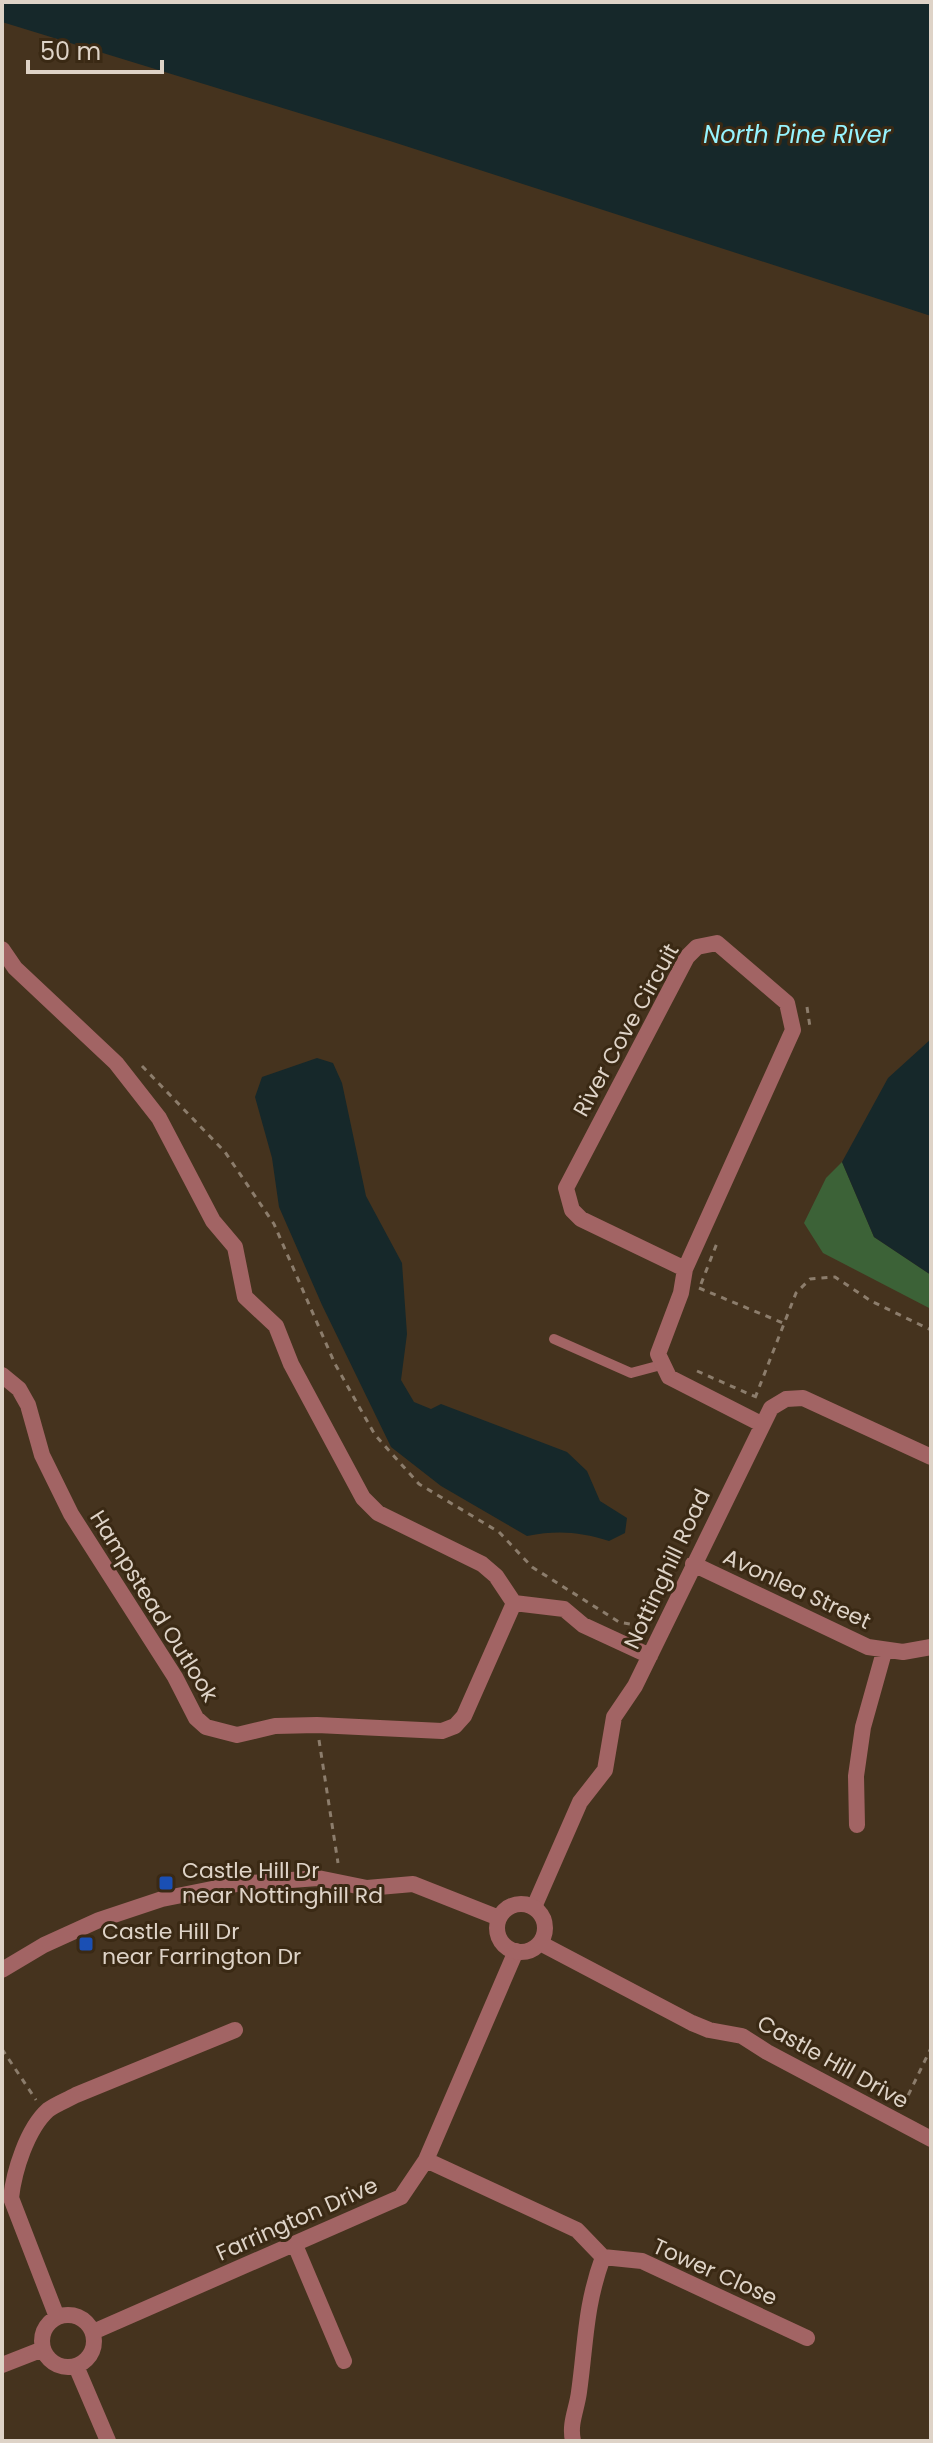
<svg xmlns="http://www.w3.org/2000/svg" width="933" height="2443" viewBox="0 0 933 2443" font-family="Poppins,sans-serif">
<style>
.green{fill:#3c6237}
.water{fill:#16282a}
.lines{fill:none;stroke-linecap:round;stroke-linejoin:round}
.path{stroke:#8c7d6c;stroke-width:3;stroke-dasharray:6 6;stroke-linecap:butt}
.service{stroke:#a26464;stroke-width:10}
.minor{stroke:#a26464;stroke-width:16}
.tertiary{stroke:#a26464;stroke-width:16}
.transit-dot{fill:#1a4fb4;stroke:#3a2914;stroke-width:3}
.labels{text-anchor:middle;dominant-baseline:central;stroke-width:6;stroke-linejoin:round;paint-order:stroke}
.street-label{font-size:22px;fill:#ded3c7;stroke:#3a2914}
.poi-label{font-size:22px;fill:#ded3c7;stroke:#3a2914;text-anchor:start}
.water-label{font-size:24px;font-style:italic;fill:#96f3fe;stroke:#3a2914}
</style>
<rect width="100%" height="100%" fill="#45331e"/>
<path class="green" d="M 842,1162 L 874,1237 L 931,1275 L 931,1309 L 823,1253 L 804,1223 L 826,1178 Z"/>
<path class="water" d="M 2,2 L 931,2 L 931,316 L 390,141 L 2,22 Z
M 931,1039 L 931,1275 L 874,1237 L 842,1162 L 888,1078 Z
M 317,1058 L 333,1063 L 342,1083 L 366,1196 L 402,1263 L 407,1334 L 401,1380 L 414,1402 L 431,1409 L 441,1404 L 567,1452 L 587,1471 L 600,1501 L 627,1518 L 625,1533 L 609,1541 C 580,1532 558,1530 527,1536 L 441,1486 L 391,1447 L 322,1305 L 279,1207 L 272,1158 L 255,1097 L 262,1077 Z"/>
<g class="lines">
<path class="path" d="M 807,1007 L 810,1027
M 142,1066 L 225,1152 L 274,1224 L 335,1364 L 375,1435 L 419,1484 L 499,1532 L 532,1567 L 619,1622 L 635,1625 L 647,1620
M 701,1284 L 717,1243
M 699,1288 L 783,1323
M 697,1371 L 756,1397
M 755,1398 L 796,1293 L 810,1279 L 835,1277 L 871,1301 L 931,1330
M 319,1740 L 338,1863
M 2,2049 L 36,2100
M 903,2106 L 931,2048"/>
<path class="service" d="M 554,1339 L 631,1373 L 661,1365"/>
<path class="minor" d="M 2,949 L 15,968 L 116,1063 L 159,1118 L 213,1221 L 235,1247 L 245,1297 L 276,1326 L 291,1364 L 363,1498 L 378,1513 L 482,1564 L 496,1576 L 514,1603 L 564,1609 L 583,1625 L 650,1656
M 685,1269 L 581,1219 L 572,1210 L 566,1188 L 687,957 L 697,947 L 717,943 L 787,1003 L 793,1030 L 685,1269 L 681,1293 L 658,1354 L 669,1377 L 761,1424
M 2,1375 L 19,1389 L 28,1405 L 42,1455 L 71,1514 L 175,1677 L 196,1718 L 206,1727 L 237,1735 L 275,1726 L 317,1725 L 442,1731 L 455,1726 L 464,1716 L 514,1603
M 693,1564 L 868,1647 L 903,1652 L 931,1647
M 857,1825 L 856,1776 L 863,1727 L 884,1652
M 534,1907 L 580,1802 L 605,1770 L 614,1717 L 635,1686 L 771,1408 L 786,1399 L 803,1398 L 931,1457
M 426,2160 L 577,2230 L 603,2257 C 585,2306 586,2342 579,2392 C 577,2409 569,2423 573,2441
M 295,2245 L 344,2361
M 603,2257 L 642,2261 L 807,2338
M42 2341a26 26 0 1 1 52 0a26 26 0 1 1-52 0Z
M 57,2317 L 11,2198 C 14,2171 27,2129 48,2110 C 56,2104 67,2100 76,2095 L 235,2030
M 93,2332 L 401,2197 L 426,2160 L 516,1951
M 2,2365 L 43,2349
M 76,2366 L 108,2441"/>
<path class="tertiary" d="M497 1928a24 24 0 1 1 48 0a24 24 0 1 1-48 0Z
M 540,1943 L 692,2023 L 709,2030 L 742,2036 L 767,2052 L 931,2139
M 2,1970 L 44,1945 L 99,1920 L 162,1899 L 237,1884 L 318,1878 L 367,1888 L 413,1884 L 499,1918"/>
</g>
<g class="transit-dot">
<rect x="158" y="1875" width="16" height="16" rx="4"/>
<rect x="78" y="1936" width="16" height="16" rx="4"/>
</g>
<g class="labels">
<g class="street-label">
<text transform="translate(626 1030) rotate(-61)">River Cove Circuit</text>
<text transform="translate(667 1569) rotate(-65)">Nottinghill Road</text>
<text transform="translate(797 1589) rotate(25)">Avonlea Street</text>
<text transform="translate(154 1606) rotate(58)">Hampstead Outlook</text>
<text transform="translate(833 2062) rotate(29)">Castle Hill Drive</text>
<text transform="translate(297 2219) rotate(-24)">Farrington Drive</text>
<text transform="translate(715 2272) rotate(24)">Tower Close</text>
</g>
<g class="poi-label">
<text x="182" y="1870">Castle Hill Dr<tspan x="182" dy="25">near Nottinghill Rd</tspan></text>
<text x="102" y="1931">Castle Hill Dr<tspan x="102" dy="25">near Farrington Dr</tspan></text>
</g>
<g class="water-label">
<text x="797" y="134">North Pine River</text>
</g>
</g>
<rect width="933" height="2443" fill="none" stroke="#ded3c7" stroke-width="8"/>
<path d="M28 60v12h134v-12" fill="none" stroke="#ded3c7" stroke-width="4"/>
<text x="40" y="60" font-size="24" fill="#ded3c7" stroke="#3a2914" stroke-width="6" paint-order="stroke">50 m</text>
</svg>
